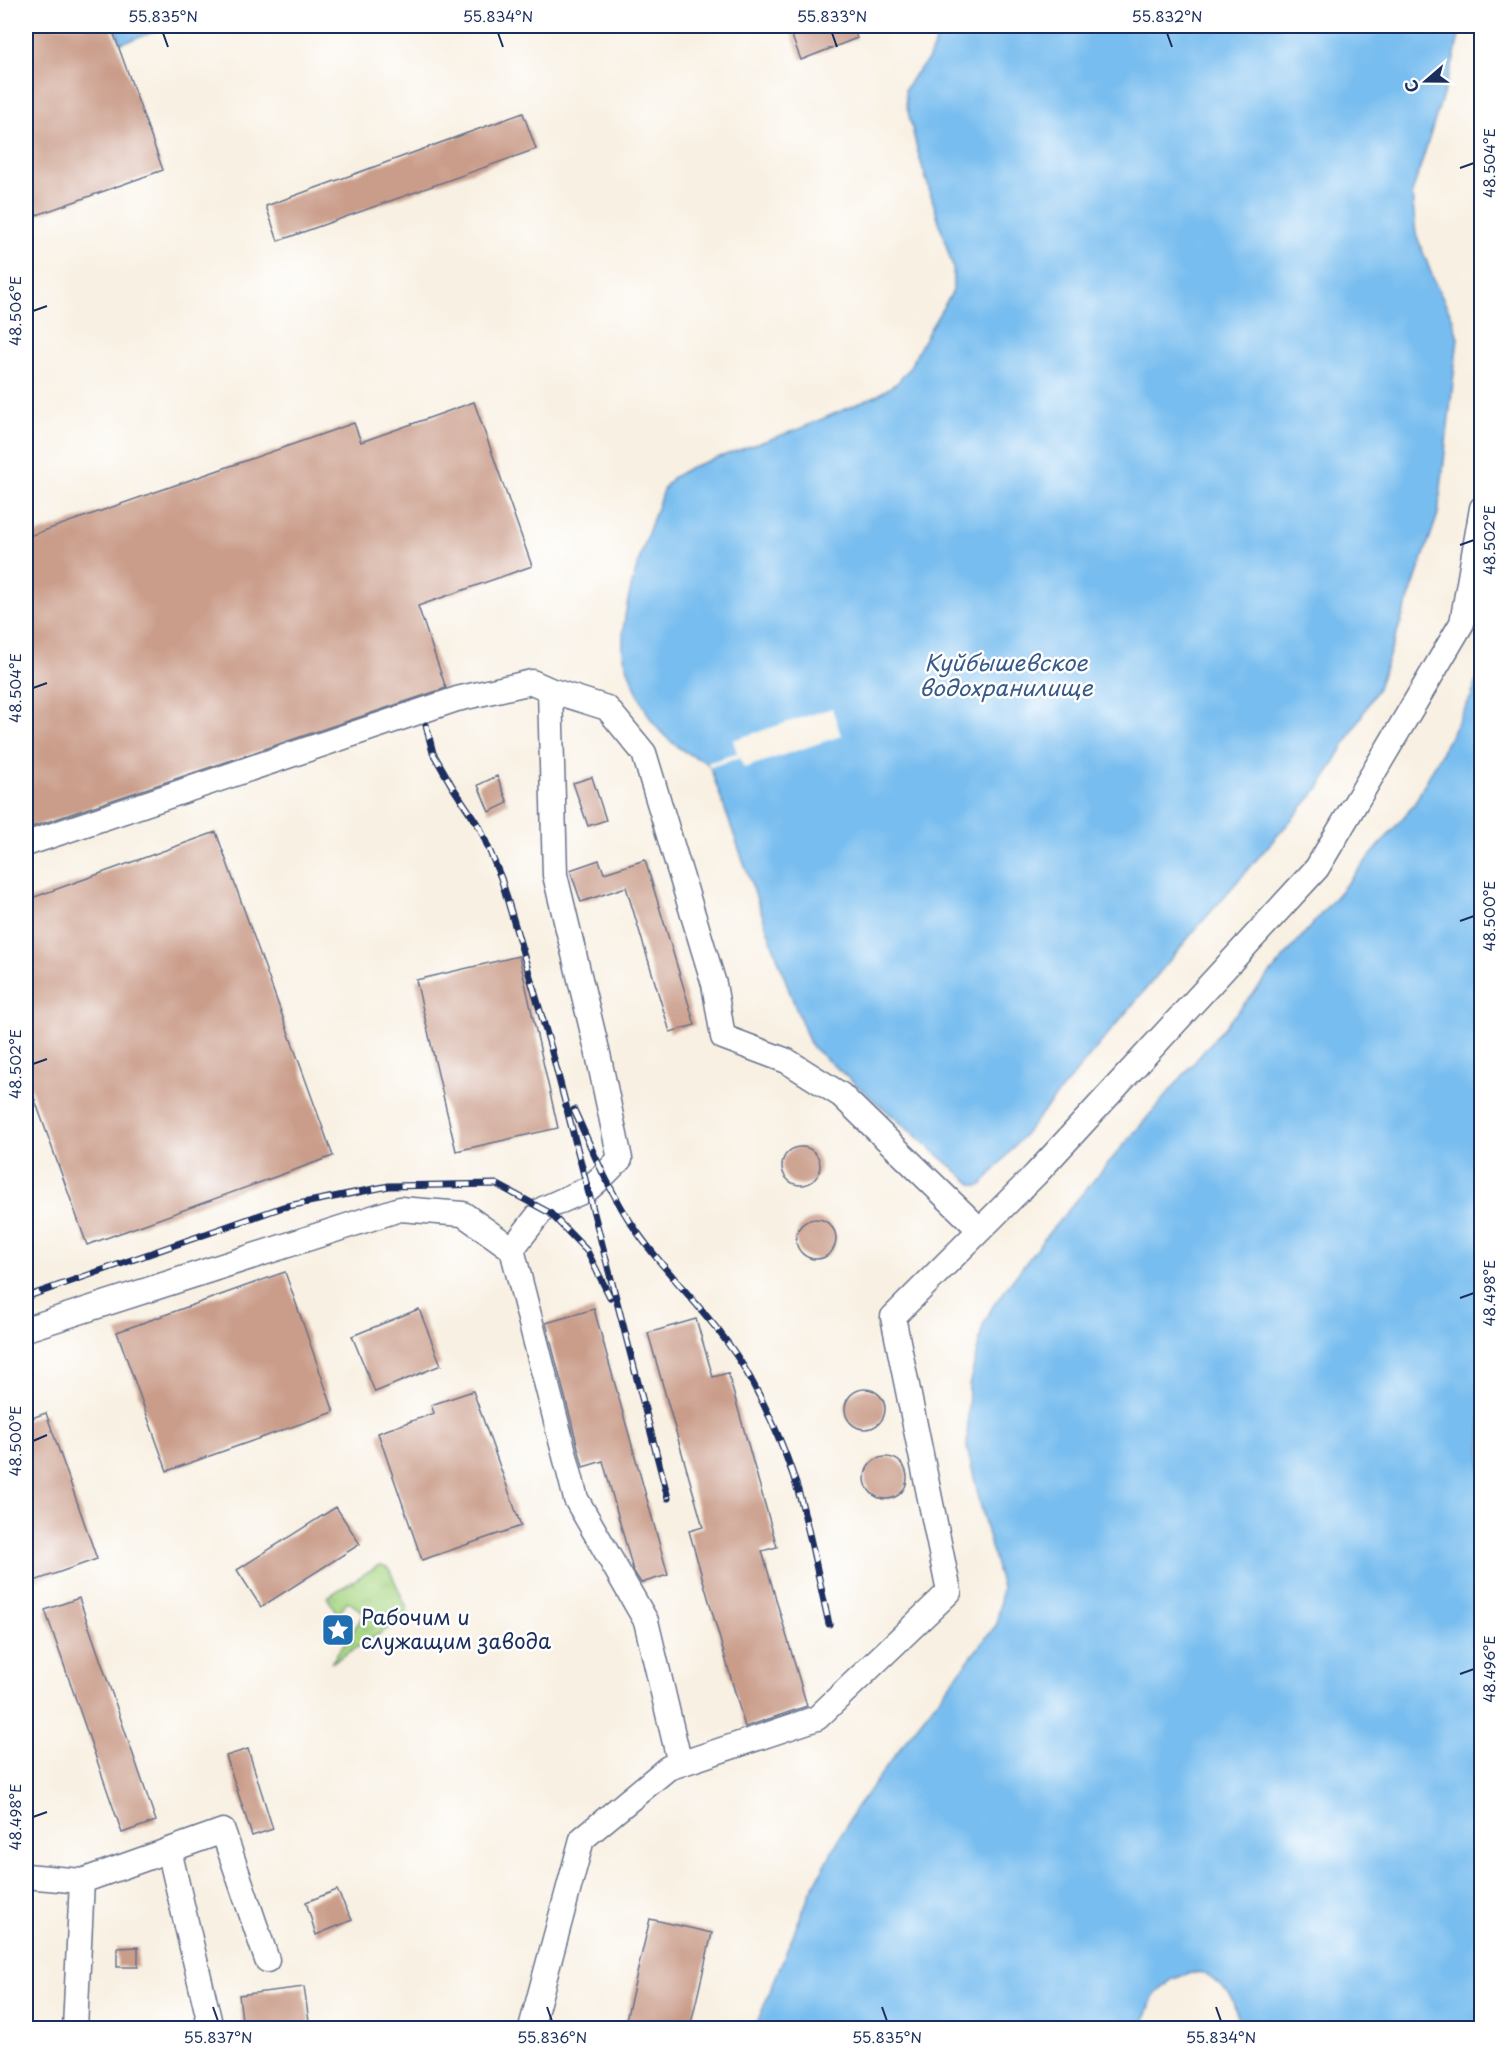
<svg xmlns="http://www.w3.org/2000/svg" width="1507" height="2054" font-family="'Playpen Sans',sans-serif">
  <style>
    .grass { fill: url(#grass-tufts); stroke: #628371; stroke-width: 1.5 }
    .water { fill: #78bdef; stroke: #4a76a6; stroke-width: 1.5 }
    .pier { fill: #f8f0e2 }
    .building { fill: #ca9d8a }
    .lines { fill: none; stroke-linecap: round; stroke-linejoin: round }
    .minor-casing { stroke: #68738c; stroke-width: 27 }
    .minor { stroke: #fff; stroke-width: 24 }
    .rail-casing { stroke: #1b2f5e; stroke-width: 7 }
    .rail { stroke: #fff; stroke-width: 4.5; stroke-dasharray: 14; stroke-linecap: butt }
    .ticks { fill: none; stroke: #1b2f5e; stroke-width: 2 }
    .labels { text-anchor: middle; stroke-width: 5; stroke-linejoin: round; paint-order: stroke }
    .poi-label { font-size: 21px; fill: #1b2f5e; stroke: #fff; text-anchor: start }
    .water-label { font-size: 22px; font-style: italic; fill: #375a8a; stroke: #fff }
    .neatline { fill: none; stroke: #1b2f5e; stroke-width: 2 }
    .ticks-label { font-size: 15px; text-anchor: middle; fill: #1b2f5e }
  </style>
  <defs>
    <pattern id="grass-tufts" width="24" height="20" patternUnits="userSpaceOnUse" patternTransform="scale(1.5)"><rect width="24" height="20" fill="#a9d784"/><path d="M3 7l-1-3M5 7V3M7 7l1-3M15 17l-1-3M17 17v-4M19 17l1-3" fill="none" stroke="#91b974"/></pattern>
  </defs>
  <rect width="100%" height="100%" fill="#fff"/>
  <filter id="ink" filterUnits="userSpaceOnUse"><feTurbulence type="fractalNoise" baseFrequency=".0167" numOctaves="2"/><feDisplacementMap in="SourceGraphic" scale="12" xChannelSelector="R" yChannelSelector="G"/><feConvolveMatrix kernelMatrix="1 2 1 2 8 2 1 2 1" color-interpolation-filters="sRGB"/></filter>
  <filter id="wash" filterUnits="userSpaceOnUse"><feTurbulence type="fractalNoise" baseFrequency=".008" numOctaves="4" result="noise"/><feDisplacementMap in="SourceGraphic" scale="24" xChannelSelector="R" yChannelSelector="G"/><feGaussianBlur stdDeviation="1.35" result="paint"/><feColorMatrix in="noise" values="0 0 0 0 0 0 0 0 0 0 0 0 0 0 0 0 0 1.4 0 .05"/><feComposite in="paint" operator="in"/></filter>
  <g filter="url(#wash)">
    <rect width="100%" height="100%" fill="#f8f0e2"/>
    <path class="grass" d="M379,1565L385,1566L389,1569L408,1610L402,1620L331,1663L365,1613L347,1601L338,1615L327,1597Z"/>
    <path class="water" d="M115,26H172L121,43Z
      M936,26H1461L1454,59L1412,193L1416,234L1435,283L1452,317L1458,338L1438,514L1378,688L1319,788L1195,930L982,1185L978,1186L972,1184L811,1046L790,993L710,767C705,759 698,759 691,755C677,748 661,734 653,722C644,710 624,664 623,650C620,602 648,536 663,490L672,478L691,467L799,429L878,395L897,383L908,370L931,327L953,291V268L917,149L906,103L905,90L915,74L928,60L937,39Z
      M1481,668V2028H1242L1230,1994L1206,1974L1189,1973L1171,1980L1153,1997L1142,2028H755L811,1891L854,1811L913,1731L997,1624L1002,1588L987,1532L967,1448L969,1386L983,1325L993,1306L1047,1235L1413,806L1472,695Z"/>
    <path class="pier" d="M832,708L841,736L744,768L740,758L710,767L707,763L737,753L733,740Z"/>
    <g id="blocks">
      <path class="building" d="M26,26H111L163,170L26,219Z
        M788,26H852L857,38L801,60Z
        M523,113L536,149L278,241L266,206Z
        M474,402L532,566L418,606L446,688L26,829V537L354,423L361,442Z
        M497,776L508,803L489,812L478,785Z
        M592,777L606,820L588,826L573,783Z
        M216,832L333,1156L87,1245L26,1075V900Z
        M599,860L604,873L645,860L695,1025L670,1032L626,887L581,902L570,870Z
        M519,956L558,1128L456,1151L416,980Z
        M782 1166a19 19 0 1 1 38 0a19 19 0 1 1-38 0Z
        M796 1239a20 20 0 1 1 40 0a20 20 0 1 1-40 0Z
        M285,1272L334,1412L167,1471L117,1332Z
        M419,1309L441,1365L375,1392L352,1336Z
        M594,1309L668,1575L641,1583L633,1570L603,1461L583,1467L546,1323Z
        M696,1319L713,1377L728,1373L777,1547L762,1551L807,1706L745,1727L689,1531L703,1527L648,1333Z
        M845 1409a20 20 0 1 1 40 0a20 20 0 1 1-40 0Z
        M473,1391L521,1526L422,1560L378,1433L434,1413L431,1405Z
        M46,1413L97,1559L26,1584V1420Z
        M865 1478a21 21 0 1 1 42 0a21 21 0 1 1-42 0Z
        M336,1507L360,1544L261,1607L237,1570Z
        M79,1598L156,1821L122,1833L45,1610Z
        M248,1749L273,1829L252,1836L226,1756Z
        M337,1890L352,1920L316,1935L306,1902Z
        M650,1919L712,1933L690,2028H624Z
        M138,1947V1967H117V1948Z
        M304,1987L310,2028H243L239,1995Z"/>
    </g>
  </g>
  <g filter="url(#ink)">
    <use href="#blocks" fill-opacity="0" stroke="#68738c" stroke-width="1.5"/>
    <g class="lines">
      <defs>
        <path id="minor" d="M26,844L457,699L532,682L550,690L607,708L644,753L714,984L723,1037L787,1061L841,1095L980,1230
          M512,1249L543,1209L588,1189L604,1175L620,1159L598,1054L555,875L550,690
          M26,1329L400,1209L463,1214L512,1249L576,1499L646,1621L680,1764
          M169,1850L211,2028
          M26,1876L82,1881L75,2028
          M82,1881L223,1831L267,1960
          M531,2028L582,1839L668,1768L817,1718L949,1592L893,1317L1036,1174L1317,868L1462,623L1482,508"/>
      </defs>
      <use href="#minor" class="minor-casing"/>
      <use href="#minor" class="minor"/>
      <defs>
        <path id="rail" d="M426,725L433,753L452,786L480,828L501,878L551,1048L668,1498
          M574,1110C591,1147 607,1186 629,1220C665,1276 718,1319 750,1378C772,1418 790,1461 802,1504C812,1544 820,1584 829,1624
          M26,1297L283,1207L389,1186L496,1184L550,1213L587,1251L610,1297"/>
      </defs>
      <use href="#rail" class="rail-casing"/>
      <use href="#rail" class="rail"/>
    </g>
  </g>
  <path class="ticks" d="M163,33L168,47M498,33L503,47M832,33L837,47M1167,33L1172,47M1460,168L1474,163M33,311L47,306M1460,545L1474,540M33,688L47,683M1460,921L1474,916M33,1064L47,1059M1460,1298L1474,1293M33,1441L47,1435M1460,1674L1474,1669M33,1817L47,1812M213,2007L218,2021M547,2007L552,2021M882,2007L887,2021M1216,2007L1221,2021"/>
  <defs>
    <symbol id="sight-square" viewBox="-11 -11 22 22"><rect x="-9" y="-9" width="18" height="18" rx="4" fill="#1f6fb2" stroke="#fff"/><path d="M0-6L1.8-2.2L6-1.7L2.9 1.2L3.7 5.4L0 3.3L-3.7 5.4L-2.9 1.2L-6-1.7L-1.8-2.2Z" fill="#fff"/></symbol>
  </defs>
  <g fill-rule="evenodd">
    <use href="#sight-square" x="319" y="1611" width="38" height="38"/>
  </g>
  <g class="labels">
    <g class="poi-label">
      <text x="361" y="1625">Рабочим и<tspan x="361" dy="24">служащим завода</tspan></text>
    </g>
    <g class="water-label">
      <text x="1006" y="671">Куйбышевское<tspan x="1006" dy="25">водохранилище</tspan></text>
    </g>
  </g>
  <rect width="1507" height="2054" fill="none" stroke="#fff" stroke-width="66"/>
  <g transform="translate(1426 81) rotate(250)" stroke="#ffffff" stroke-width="4.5" paint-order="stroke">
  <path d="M0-4.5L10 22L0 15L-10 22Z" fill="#1b2f5e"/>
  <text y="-9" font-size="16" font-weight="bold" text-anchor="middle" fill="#1b2f5e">С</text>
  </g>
  <rect x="33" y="33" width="1441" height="1988" class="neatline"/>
  <g class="ticks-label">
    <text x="163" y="22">55.835°N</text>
    <text x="498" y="22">55.834°N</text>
    <text x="832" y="22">55.833°N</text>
    <text x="1167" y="22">55.832°N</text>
    <text transform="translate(1490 163) rotate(-90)" y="5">48.504°E</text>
    <text transform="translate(16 311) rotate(-90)" y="5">48.506°E</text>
    <text transform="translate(1490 540) rotate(-90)" y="5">48.502°E</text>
    <text transform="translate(16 688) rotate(-90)" y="5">48.504°E</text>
    <text transform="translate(1490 916) rotate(-90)" y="5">48.500°E</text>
    <text transform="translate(16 1064) rotate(-90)" y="5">48.502°E</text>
    <text transform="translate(1490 1293) rotate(-90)" y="5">48.498°E</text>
    <text transform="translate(16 1441) rotate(-90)" y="5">48.500°E</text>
    <text transform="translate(1490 1669) rotate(-90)" y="5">48.496°E</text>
    <text transform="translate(16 1817) rotate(-90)" y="5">48.498°E</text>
    <text x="218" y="2043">55.837°N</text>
    <text x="552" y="2043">55.836°N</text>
    <text x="887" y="2043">55.835°N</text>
    <text x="1221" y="2043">55.834°N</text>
  </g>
</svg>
